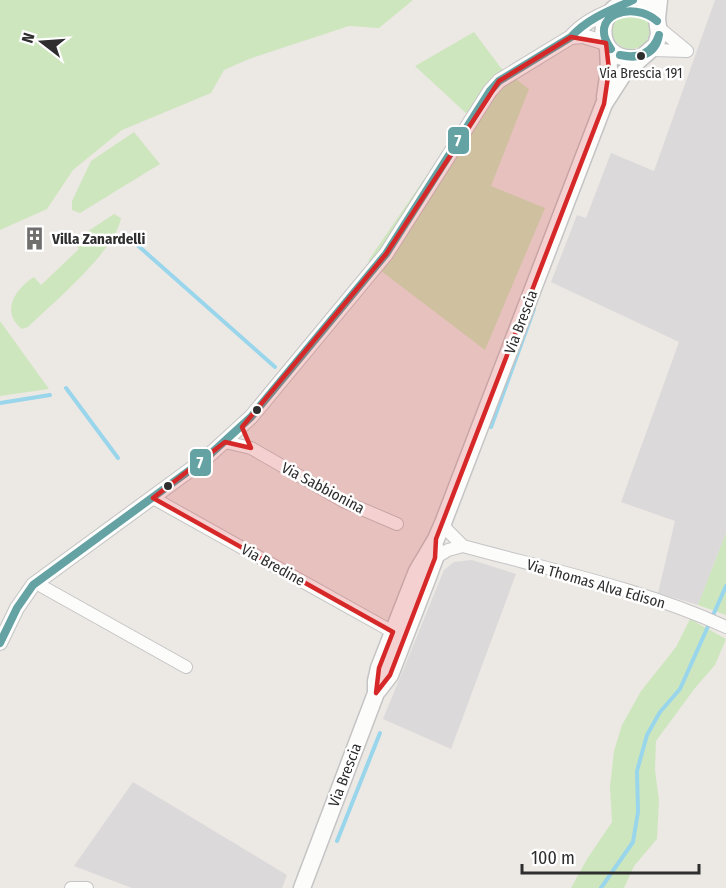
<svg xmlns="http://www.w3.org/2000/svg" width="726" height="888" font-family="'Fira Sans Condensed',sans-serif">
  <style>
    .industrial { fill: #dcd9db }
    .green { fill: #cee6be }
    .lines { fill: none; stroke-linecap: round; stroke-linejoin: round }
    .stream { stroke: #99d6ec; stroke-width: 4 }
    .minor-casing { stroke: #c5c4c5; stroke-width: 14 }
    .tertiary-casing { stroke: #c5c4c5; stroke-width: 16 }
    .secondary-casing { stroke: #c5c4c5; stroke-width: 19 }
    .minor { stroke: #fcfcfb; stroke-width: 12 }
    .tertiary { stroke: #fcfcfb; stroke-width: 14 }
    .secondary { stroke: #fcfcfb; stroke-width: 16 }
    .bus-1-casing { stroke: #fff; stroke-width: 12 }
    .bus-1 { stroke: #65a2a3; stroke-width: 8 }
    .marked { fill: #d62828; fill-opacity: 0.2; stroke: #d62828; stroke-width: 4.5; stroke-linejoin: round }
    .bus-dot { fill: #2e2e2e; stroke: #fff; stroke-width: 2 }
    .labels { text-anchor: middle; stroke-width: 5; stroke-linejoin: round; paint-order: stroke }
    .bus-label { font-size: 14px; fill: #2e2e2e; stroke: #fff }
    .poi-label { font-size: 15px; font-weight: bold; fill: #2e2e2e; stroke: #fff; text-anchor: start }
    .street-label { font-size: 15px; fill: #2e2e2e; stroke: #fff }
    .line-badge { stroke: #fff; stroke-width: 2 }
    .badge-label { font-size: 16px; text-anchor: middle; font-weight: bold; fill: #fff }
  </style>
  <rect width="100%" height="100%" fill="#ece8e4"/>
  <path class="industrial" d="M715,0H726V533L698,605L658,593L675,521L621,502L679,342L551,282L577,215L586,218L611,153L654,171Z
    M472,560L516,574L451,749L383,719L444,570L454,562Z
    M133,782L287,875L282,888H132L74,866Z"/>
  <path class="green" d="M0,0H413L379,28L349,26L249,59L224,70L211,93L122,130L73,170L47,209L0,230Z
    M612 30a19 19 0 1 1 38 0a19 19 0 1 1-38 0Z
    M474,32L501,68L529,89L491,186L545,208L485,350L368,261L468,115L415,66Z
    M134,132L160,164L80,213L72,210V201L91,161Z
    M114,214L121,218C116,250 53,303 28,327L22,329C0,312 15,289 34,277L41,285L79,249L73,241Z
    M0,321L49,389L0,396Z
    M726,533V615L698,605Z
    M690,619L726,639L715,665L695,688L656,741L655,770L659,800L657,839L634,866L624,888H571L587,859L612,822L610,787L614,751L622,725L641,691L676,647Z"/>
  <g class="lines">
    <path class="stream" d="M126,235L275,367
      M66,388L118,458
      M0,403L50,395
      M491,427L534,309
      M337,841L380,733
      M601,888L633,842L638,812L637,771L647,735L660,712L680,689L726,586"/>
    <defs>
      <path id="minor" d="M659,28L687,51
        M652,50L687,51
        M225,442L251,448L343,501L397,524
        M153,498L393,632
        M443,523L447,530L463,546C551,570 643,589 726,627
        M435,558L448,550L463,546
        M36,583L186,667
        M71,888H87"/>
      <path id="tertiary" d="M571,37L583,36L606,43
        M0,643L17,608L33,585L205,459L251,417L386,254L490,91L499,81L571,37C582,24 595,17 611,11"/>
      <path id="secondary" d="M640,58C590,65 594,0 635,2C645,4 652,10 657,19
        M605,97L609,70L608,47
        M376,693L390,675L428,577L435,558V546
        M302,888L376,693V681L379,668L417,571L436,539L443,523L604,104L624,73L656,45L659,34L657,19L659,0"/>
    </defs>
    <use href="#minor" class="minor-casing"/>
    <use href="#tertiary" class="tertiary-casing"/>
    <use href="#secondary" class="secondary-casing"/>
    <use href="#minor" class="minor"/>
    <use href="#tertiary" class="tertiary"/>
    <use href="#secondary" class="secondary"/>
    <defs>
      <path id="bus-1" d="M611,49C586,15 633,0 657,21
        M620,55C638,59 653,53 659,35
        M620,55C638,60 656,55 659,35
        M0,643L17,608L33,585L205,459L251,417L386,254L490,91L499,81L571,37C588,18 611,10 633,0"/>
    </defs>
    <use href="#bus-1" class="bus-1-casing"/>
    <use href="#bus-1" class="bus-1"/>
  </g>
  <path class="marked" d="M571,37L606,43L609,70L604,104L436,539L435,558L390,675L376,693L379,668L393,632L153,498L225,442L251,448L242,427L386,254L499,81Z"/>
  <defs>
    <symbol id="building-bare" viewBox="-9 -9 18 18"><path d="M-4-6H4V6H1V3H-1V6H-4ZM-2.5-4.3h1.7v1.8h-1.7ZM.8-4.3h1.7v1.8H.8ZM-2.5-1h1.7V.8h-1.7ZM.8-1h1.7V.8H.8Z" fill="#706f6e" stroke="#fff" stroke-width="2.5" paint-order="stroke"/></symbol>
  </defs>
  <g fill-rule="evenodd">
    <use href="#building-bare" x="18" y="222" width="33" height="33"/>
  </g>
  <g class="bus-dot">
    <circle cx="641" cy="56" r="5"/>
    <circle cx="257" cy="410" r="5"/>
    <circle cx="168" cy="486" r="5"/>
  </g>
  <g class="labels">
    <g class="bus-label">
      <text x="641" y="78">Via Brescia 191</text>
    </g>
    <g class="poi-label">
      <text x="52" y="244">Villa Zanardelli</text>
    </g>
    <g class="street-label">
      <text transform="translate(521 322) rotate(-69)" y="5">Via Brescia</text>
      <text transform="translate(323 488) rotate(28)" y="5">Via Sabbionina</text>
      <text transform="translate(273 565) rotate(29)" y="5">Via Bredine</text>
      <text transform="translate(596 584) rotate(16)" y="5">Via Thomas Alva Edison</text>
      <text transform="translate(345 775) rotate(-69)" y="5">Via Brescia</text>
    </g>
  </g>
  <g class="line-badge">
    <rect x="447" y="126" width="23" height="29" rx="6" fill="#65a2a3"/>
    <rect x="189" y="448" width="23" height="29" rx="6" fill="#65a2a3"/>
  </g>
  <g class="badge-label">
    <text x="458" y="146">7</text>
    <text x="200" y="468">7</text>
  </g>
  <g transform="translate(42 42) rotate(287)" stroke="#ffffff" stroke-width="4.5" paint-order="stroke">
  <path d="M0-4.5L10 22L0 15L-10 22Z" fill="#2e2e2e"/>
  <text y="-9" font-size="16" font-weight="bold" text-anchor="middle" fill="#2e2e2e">N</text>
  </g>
  <path d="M522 864v9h177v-9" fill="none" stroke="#2e2e2e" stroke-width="3"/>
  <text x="531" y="864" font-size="18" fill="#2e2e2e" stroke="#ffffff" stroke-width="4.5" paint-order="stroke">100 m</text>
</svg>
